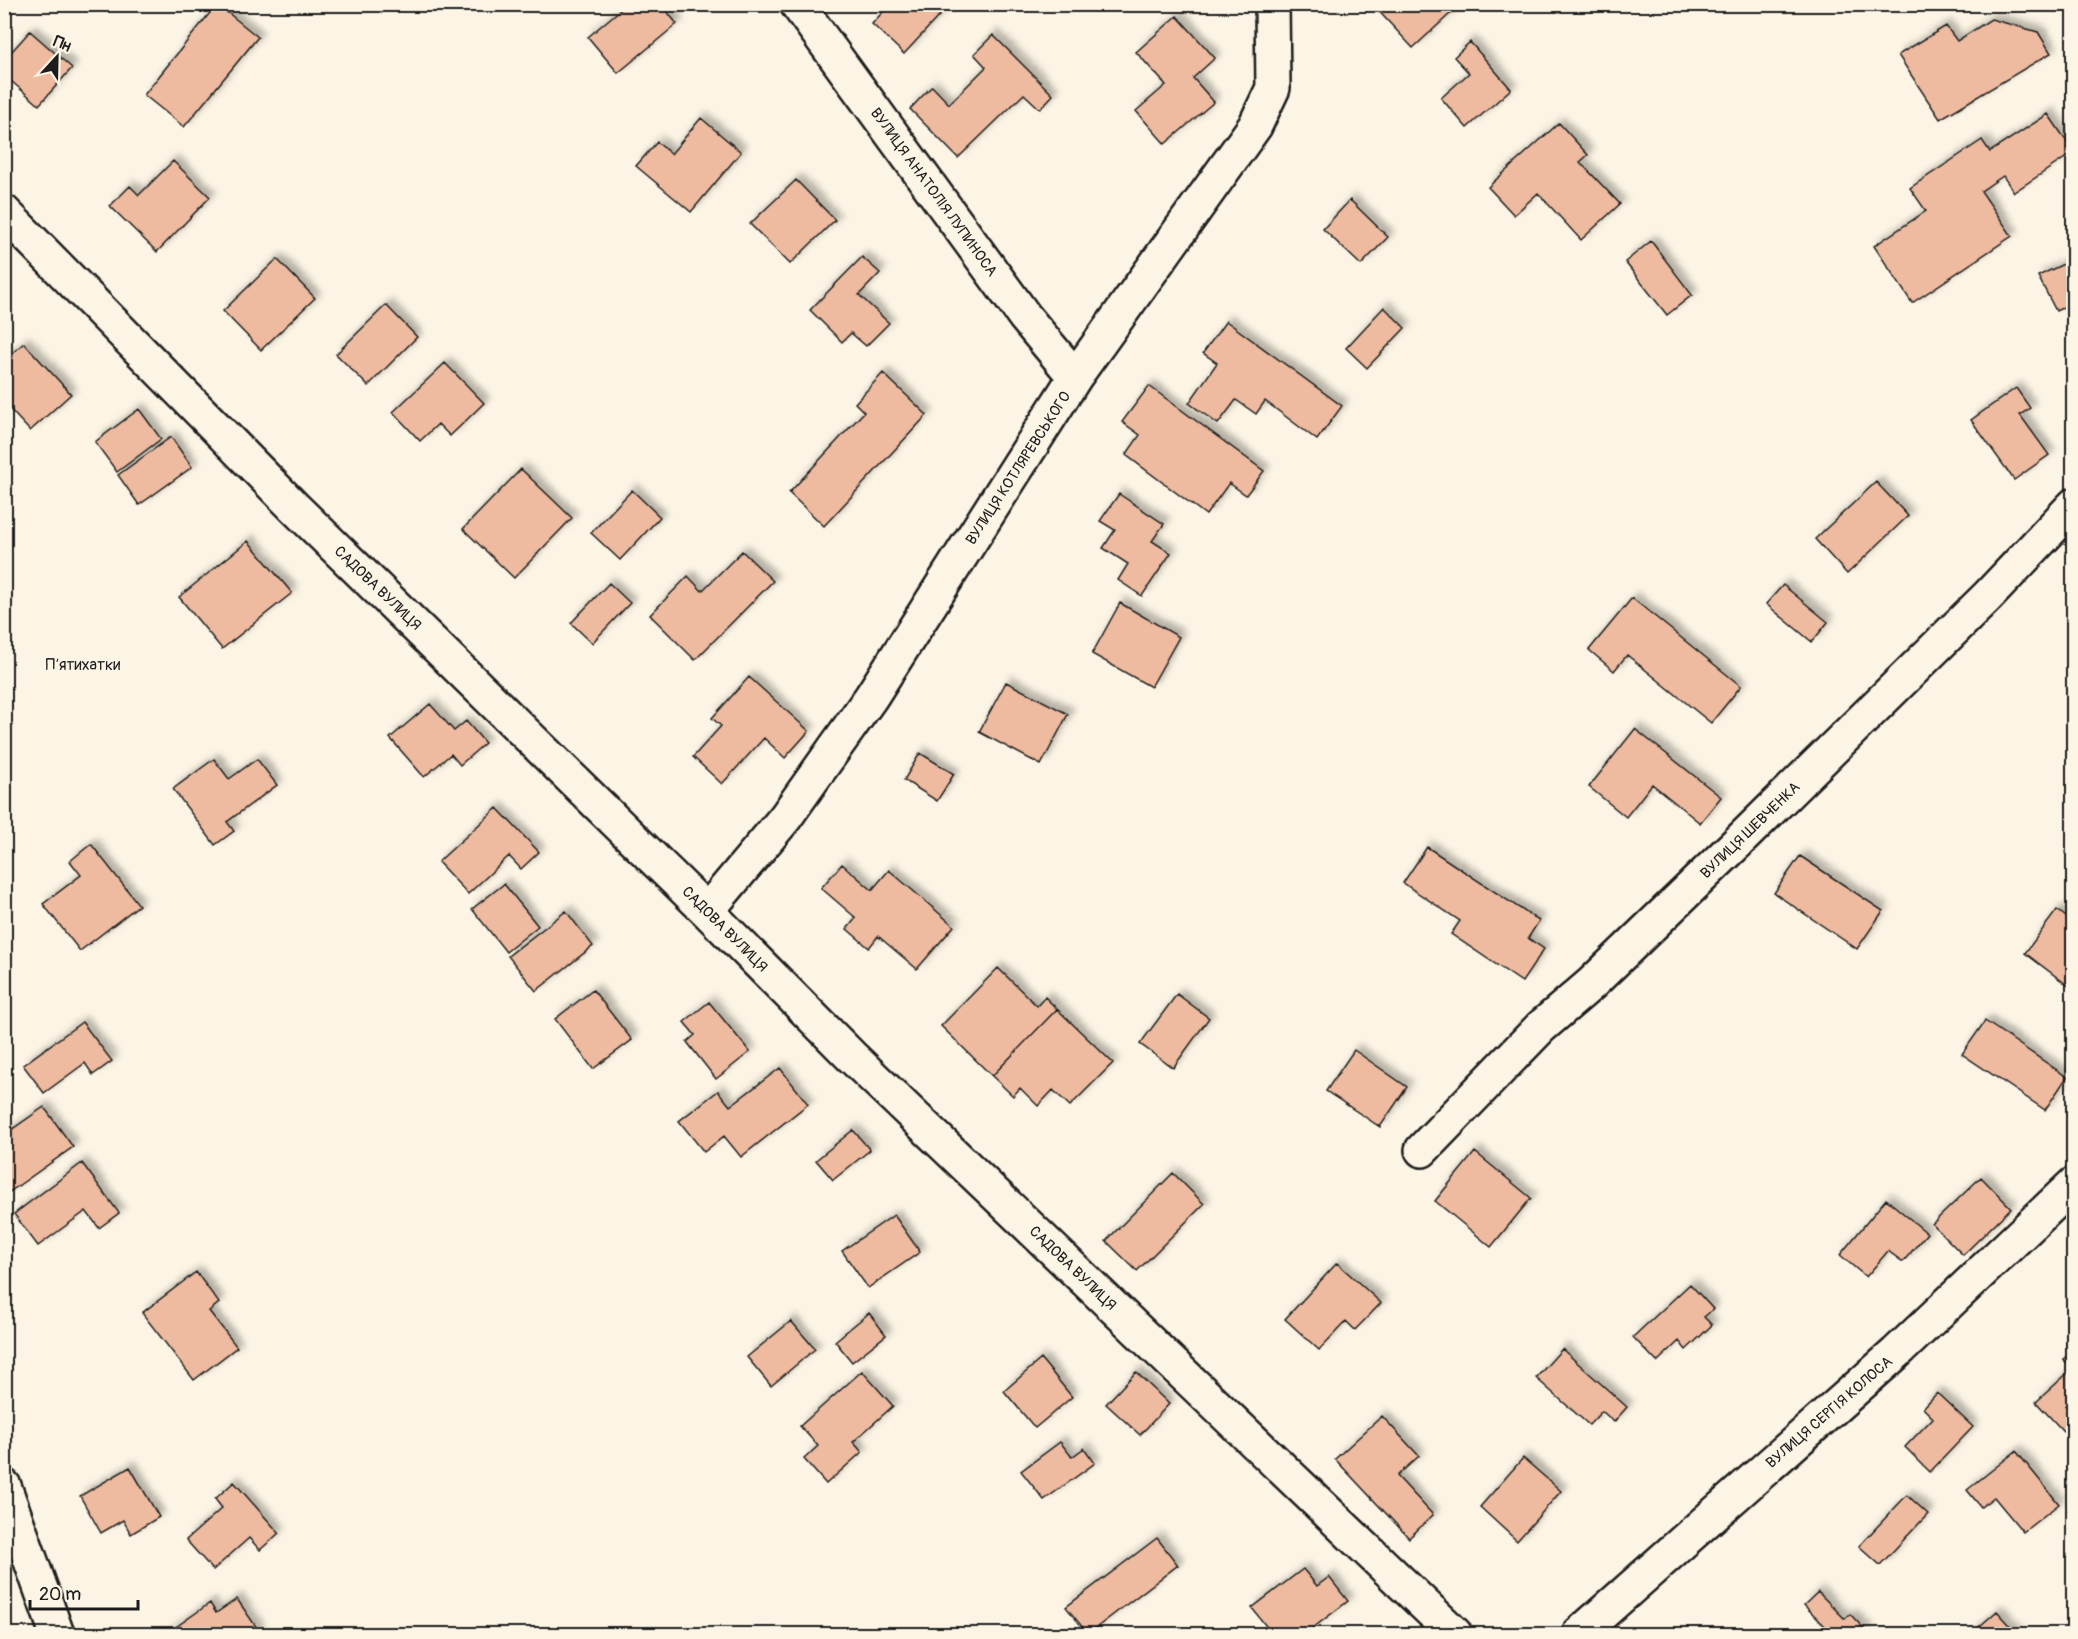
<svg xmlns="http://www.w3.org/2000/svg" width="2078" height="1639" font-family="Pangolin,sans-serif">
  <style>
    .building { fill: #eebba0; stroke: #1c1c1c; stroke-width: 1.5; filter: url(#shadow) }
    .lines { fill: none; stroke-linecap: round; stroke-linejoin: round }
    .minor-casing { stroke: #1c1c1c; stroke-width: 38 }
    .minor { stroke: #fcf5e5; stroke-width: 33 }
    .labels { text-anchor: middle; stroke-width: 5; stroke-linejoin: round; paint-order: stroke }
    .street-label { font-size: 15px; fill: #1c1c1c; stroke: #fcf5e5 }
    .neighbourhood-label { font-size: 16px; fill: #1c1c1c; stroke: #fcf5e5 }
  </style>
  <defs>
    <filter id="shadow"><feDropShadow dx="5.5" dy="-5.5" stdDeviation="3" flood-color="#0004"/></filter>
  </defs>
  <rect width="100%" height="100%" fill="#fcf5e5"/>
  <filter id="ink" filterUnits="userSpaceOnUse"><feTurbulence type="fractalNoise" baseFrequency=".0167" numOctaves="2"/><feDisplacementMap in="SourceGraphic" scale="12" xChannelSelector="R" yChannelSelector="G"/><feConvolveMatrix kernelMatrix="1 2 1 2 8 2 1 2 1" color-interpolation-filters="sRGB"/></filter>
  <g filter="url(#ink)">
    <path class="building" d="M217,4L258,37L184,127L144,95Z
      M627,4H661L677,24L618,73L588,37Z
      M890,4H950L904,54L872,24Z
      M1372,4H1443L1451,13L1413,48Z
      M1177,16L1215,58L1193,78L1214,102L1165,144L1136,111L1166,85L1136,52Z
      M1991,19L2038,32L2051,53L1940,119L1898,55L1946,26L1957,41Z
      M30,31L72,68L39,105L4,75V60Z
      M993,35L1053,95L1040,109L1024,94L958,158L910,109L932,86L949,104L986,67L974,54Z
      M1470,42L1511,89L1467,128L1441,98L1469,73L1454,57Z
      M2048,114L2074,152L2014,192L2003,176L1981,191L2012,236L1912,303L1874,246L1926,211L1910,188L1982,140L1990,152Z
      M701,118L741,152L691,212L636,166L657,142L671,154Z
      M1559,123L1588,155L1580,162L1620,204L1581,240L1538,193L1514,215L1488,187Z
      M173,161L210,197L157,252L110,206L130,186L139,195Z
      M796,180L835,220L790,264L750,224Z
      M1350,200L1388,237L1361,265L1323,229Z
      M1651,241L1692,295L1667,315L1625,262Z
      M862,257L880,273L859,295L889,323L866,346L851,333L842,342L810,310Z
      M277,259L315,298L261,350L223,311Z
      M2074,259V302L2056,311L2038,276Z
      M386,305L417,337L368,386L336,354Z
      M1384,307L1405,328L1367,368L1346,348Z
      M1226,321L1342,406L1317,440L1265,401L1256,414L1236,400L1218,424L1189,403L1217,363L1203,353Z
      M24,343L71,394L30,431L4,403V360Z
      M445,363L484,403L450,436L438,424L420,441L393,412Z
      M883,373L927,415L824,526L789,493L864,412L855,403Z
      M1149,386L1264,471L1246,495L1229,483L1206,515L1126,455L1140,435L1122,422Z
      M2016,388L2030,408L2020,415L2049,455L2014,480L1971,420Z
      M139,409L161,439L117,472L95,442Z
      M171,437L192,467L139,505L118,475Z
      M521,469L572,518L514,578L463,529Z
      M1876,482L1908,516L1847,574L1815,539Z
      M632,490L660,517L620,560L591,533Z
      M1119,494L1164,524L1152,541L1171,553L1142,596L1118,580L1128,564L1103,548L1115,530L1100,521Z
      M248,541L292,593L222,649L179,597Z
      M742,551L773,581L695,660L650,615L688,576L702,591Z
      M609,583L630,603L592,643L571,623Z
      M1783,585L1828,622L1812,642L1766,604Z
      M1632,598L1741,686L1711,723L1627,655L1614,671L1589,650Z
      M1120,603L1179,637L1151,687L1092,654Z
      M749,677L809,731L785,758L764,738L722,784L693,757L721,726L712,718Z
      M1006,682L1068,714L1041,765L979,732Z
      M430,704L454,731L466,721L485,743L460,765L451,754L424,777L390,738Z
      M1635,729L1721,797L1700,823L1652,784L1626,817L1589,787Z
      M920,753L954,774L937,801L904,780Z
      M214,759L229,779L257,759L277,785L227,822L234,831L215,845L173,789Z
      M497,808L539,852L521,869L509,856L468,894L438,862Z
      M91,844L139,905L80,951L43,904L81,875L70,861Z
      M1427,847L1539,921L1528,938L1544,949L1522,982L1451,934L1460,921L1403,883Z
      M1800,856L1883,911L1857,949L1774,893Z
      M842,864L872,890L889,870L954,926L917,969L878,936L869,948L847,929L856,918L821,888Z
      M504,884L538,926L506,952L472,909Z
      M2057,910L2074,923V990L2025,953Z
      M566,911L593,946L536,991L508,956Z
      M998,968L1037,1006L1045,997L1057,1009L992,1076L941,1026Z
      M593,990L632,1040L593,1069L555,1019Z
      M1177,994L1209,1018L1173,1068L1140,1044Z
      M709,1002L750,1052L716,1079L687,1042L695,1035L684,1022Z
      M1057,1009L1113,1063L1070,1106L1053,1090L1038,1106L1020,1088L1013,1096L992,1076Z
      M1985,1021L2067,1077L2045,1110L1962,1054Z
      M82,1022L112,1061L93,1075L85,1063L44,1093L23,1065Z
      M1354,1050L1407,1087L1380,1127L1326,1091Z
      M780,1068L808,1104L741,1157L724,1136L704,1152L679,1121L718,1091L730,1106Z
      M44,1107L73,1147L8,1193L4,1188V1135Z
      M853,1130L870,1150L833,1180L816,1160Z
      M1475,1152L1531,1198L1491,1247L1435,1201Z
      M82,1163L119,1213L99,1228L86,1211L38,1246L14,1214Z
      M1173,1173L1204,1204L1137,1271L1106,1241Z
      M1981,1177L2011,1208L1963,1255L1932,1224Z
      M1886,1199L1927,1233L1903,1262L1888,1251L1866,1277L1840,1255Z
      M894,1215L920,1252L868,1288L842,1251Z
      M1337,1263L1381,1303L1355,1330L1346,1321L1319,1350L1285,1319Z
      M196,1272L219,1303L209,1311L237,1347L194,1380L142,1313Z
      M1690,1284L1713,1309L1704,1317L1712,1325L1686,1350L1679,1341L1657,1362L1633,1337Z
      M869,1313L886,1335L852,1362L835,1341Z
      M791,1321L815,1349L771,1386L747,1357Z
      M1562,1349L1627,1407L1614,1422L1602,1411L1589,1425L1536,1378Z
      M2074,1350V1421L2063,1431L2036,1402L2072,1369L2063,1359Z
      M1041,1359L1072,1397L1035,1428L1004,1391Z
      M862,1371L893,1406L853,1442L862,1452L826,1484L804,1459L818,1446L800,1426Z
      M1136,1372L1169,1404L1140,1435L1106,1404Z
      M1937,1393L1973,1427L1930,1472L1905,1447L1933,1418L1923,1408Z
      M1382,1416L1419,1456L1397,1476L1433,1515L1409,1538L1335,1459Z
      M1060,1442L1072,1457L1084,1448L1095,1463L1044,1500L1021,1471Z
      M2016,1451L2059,1504L2023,1532L1994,1497L1981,1507L1967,1490Z
      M1523,1458L1561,1491L1517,1541L1480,1507Z
      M130,1467L159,1517L131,1534L123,1520L101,1533L80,1496Z
      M234,1482L279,1533L260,1550L249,1538L213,1570L186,1540L222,1508L215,1499Z
      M1907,1495L1928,1514L1880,1565L1859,1546Z
      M1157,1538L1178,1565L1088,1634L1066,1607Z
      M1303,1569L1317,1586L1329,1577L1348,1601L1305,1634H1272L1252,1608Z
      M1818,1592L1845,1619L1850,1614L1869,1634H1833L1804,1605Z
      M237,1599L259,1631L254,1634H166L210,1603L216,1613Z
      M1997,1611L2018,1634H1971Z"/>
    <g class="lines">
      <defs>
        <path id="minor" d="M797,4L1025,317L1075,377
          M4,212L295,508L707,911L851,1056L1455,1634
          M707,911L785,818L871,697L1075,377L1255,126L1273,88L1272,4
          M1422,1150L1541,1027L1591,984L1737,843L1988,596L2074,505
          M4,1486L57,1634
          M1579,1634L1896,1353L2074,1184"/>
      </defs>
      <use href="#minor" class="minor-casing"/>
      <use href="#minor" class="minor"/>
    </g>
  </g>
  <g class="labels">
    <g class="street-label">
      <text transform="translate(934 192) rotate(54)" y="5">ВУЛИЦЯ АНАТОЛІЯ ЛУПИНОСА</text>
      <text transform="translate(1018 468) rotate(-57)" y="5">ВУЛИЦЯ КОТЛЯРЕВСЬКОГО</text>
      <text transform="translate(378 588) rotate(44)" y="5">САДОВА ВУЛИЦЯ</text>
      <text transform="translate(1750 830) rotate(-44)" y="5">ВУЛИЦЯ ШЕВЧЕНКА</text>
      <text transform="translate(725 929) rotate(45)" y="5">САДОВА ВУЛИЦЯ</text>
      <text transform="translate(1073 1268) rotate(44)" y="5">САДОВА ВУЛИЦЯ</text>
      <text transform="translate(1829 1412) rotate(-41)" y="5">ВУЛИЦЯ СЕРГІЯ КОЛОСА</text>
    </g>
    <g class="neighbourhood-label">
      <text x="83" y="670">Пʼятихатки</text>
    </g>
  </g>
  <rect width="2078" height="1639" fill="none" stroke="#fcf5e5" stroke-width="24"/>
  <rect x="12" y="12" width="2054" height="1615" fill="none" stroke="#1c1c1c" stroke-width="2" filter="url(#ink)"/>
  <g transform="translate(57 57) rotate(22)" stroke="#fcf5e5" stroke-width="4.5" paint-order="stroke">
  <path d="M0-4.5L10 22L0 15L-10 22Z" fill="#1c1c1c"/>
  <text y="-9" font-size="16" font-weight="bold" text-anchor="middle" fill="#1c1c1c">Пн</text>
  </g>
  <path d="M30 1600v9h108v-9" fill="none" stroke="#1c1c1c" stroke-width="3"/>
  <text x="39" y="1600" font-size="18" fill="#1c1c1c" stroke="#fcf5e5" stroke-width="4.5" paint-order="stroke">20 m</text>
</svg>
